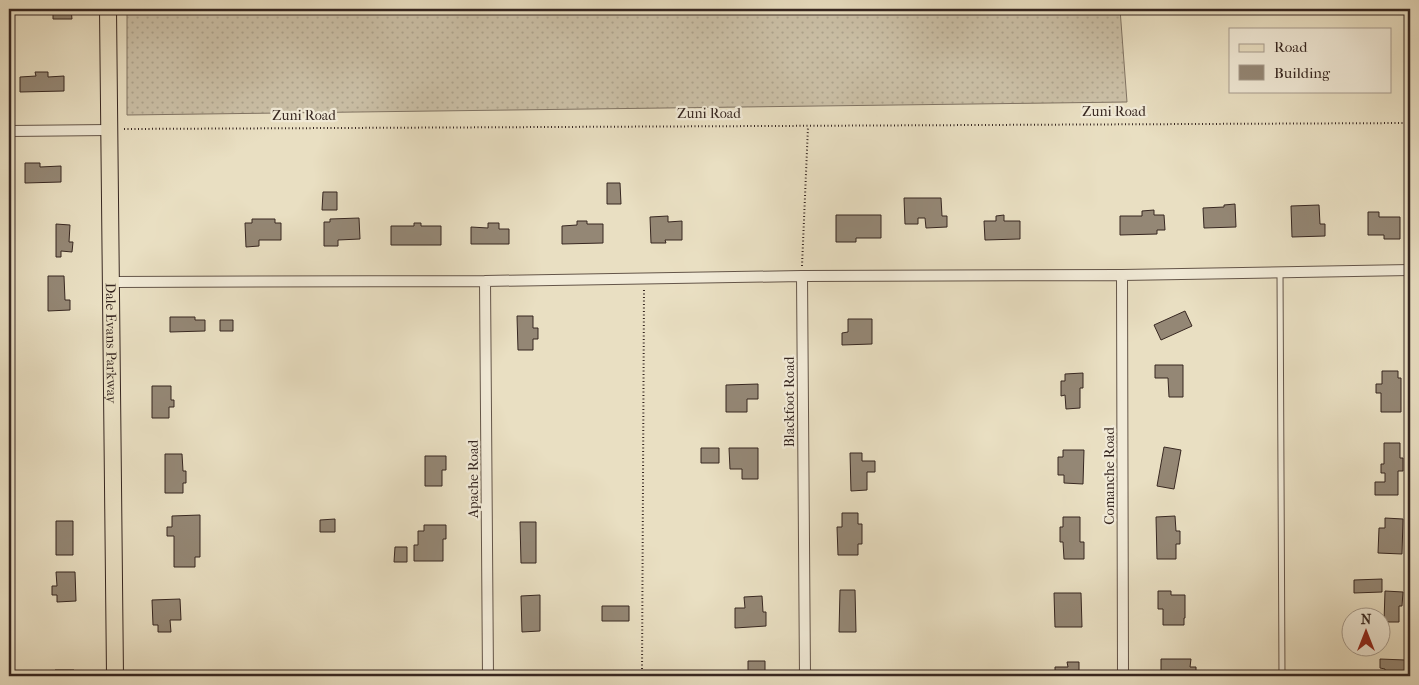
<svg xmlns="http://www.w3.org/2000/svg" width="1419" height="685" font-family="'IM FELL French Canon',serif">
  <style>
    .grass { fill: url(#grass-dots); stroke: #817464 }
    .building { fill: #948775; stroke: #372721 }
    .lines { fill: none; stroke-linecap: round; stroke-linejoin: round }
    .lane-casing { stroke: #645549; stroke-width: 7 }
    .street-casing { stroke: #645549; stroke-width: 12 }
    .primary-casing { stroke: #372721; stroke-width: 18 }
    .path { stroke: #372721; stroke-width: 2; stroke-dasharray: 1 2.5; stroke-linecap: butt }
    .lane { stroke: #f1ead7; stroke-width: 5 }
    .street { stroke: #f1ead7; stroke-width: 10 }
    .primary { stroke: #e9dfc2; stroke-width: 16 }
    .labels { text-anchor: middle; stroke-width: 4.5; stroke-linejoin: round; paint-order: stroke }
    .street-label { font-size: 14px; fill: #372721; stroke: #f1ead7 }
  </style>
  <defs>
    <pattern id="grass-dots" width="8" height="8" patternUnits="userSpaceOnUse" patternTransform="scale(1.25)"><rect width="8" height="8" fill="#cbc0a7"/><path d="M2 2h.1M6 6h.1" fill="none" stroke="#afa58f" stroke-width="1.8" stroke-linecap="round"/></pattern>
  </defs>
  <rect width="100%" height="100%" fill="#e9dfc2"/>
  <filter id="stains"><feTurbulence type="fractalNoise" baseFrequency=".004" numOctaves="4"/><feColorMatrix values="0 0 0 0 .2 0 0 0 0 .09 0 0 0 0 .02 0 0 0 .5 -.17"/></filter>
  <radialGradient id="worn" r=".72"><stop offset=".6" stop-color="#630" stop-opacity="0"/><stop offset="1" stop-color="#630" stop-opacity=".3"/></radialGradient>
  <path class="grass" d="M127,9H1120L1127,102L127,115Z"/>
  <path class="building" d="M53,9H71L72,19H53Z
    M35,72H48V77L64,76V91L20,92V77L36,76Z
    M25,163H40V167L61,166V182L25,183Z
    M607,183H620L621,204H607Z
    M323,192H337V210H322Z
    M904,198H941L942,216H947V227L926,228L925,218H918V224H905Z
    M1235,204L1236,227L1204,228L1203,208L1224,207V205Z
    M1319,205L1320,224H1325V236L1292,237L1291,206Z
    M1154,210V215H1164L1165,230H1157V234L1120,235V216H1142V211Z
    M1368,212H1379V217H1400V239H1384V235H1368Z
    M836,215H881V238H856V242H836Z
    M1004,215V221H1020V239L985,240L984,221H996V216Z
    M668,216V222L682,221V240H665L666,243H651L650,217Z
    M359,218L360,239L338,240V246H324V222H330V219Z
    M252,219H275V223H281V240H259V246L246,247L245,223H252Z
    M577,221H587V224H603V243L562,244V226L577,225Z
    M414,223H421V226H441V245H391V226H414Z
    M488,223H499V229H509V244H471V227L488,228Z
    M56,224L70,225L69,242H73L72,252L61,251V257H56Z
    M48,276H64L65,300H70V310L48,311Z
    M1185,311L1192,326L1161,340L1154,325Z
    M517,316H533V328H538V339H533V350H518Z
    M170,317H195V320H205V331L170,332Z
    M848,319H872V344L842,345V333L848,332Z
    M220,320H233V331H220Z
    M1155,365H1183V397H1169L1168,378H1155Z
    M1382,371H1398V378H1401V412H1381V393H1376V384H1382Z
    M1083,373V388H1080V408L1066,409L1065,395L1061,396V381H1065V374Z
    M758,384V399H747V412H726V385Z
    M152,386H171V400H174V407H169V418H152Z
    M1384,443H1400V458H1403V471H1398V495H1375V482H1385V473H1381V464H1384Z
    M1164,447L1181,450L1174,489L1157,486Z
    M701,448H719V463H701Z
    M729,448H758V479H742V469H730Z
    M1063,450H1084L1083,484L1064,483V475H1058V457H1063Z
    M850,453H862V461H875V472H867V490L851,491Z
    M165,454H182L183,471H186V483H183V493H165Z
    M425,456H446V470H442V486H425Z
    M842,513H858V524H862V544H858V555H838L837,527H842Z
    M200,515V557H195V567H174V536H167V527H172V516Z
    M1175,516L1176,531H1180V544H1176V559H1157L1156,517Z
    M1063,517H1080V542H1084V559H1064L1063,542H1060V527H1063Z
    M1385,518L1403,519L1402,554L1378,553L1379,528H1385Z
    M335,519V532H320V520Z
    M56,521H73V555H56Z
    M520,522H536V563H521Z
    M424,525H446V539H443V561H414V545H418V531H424Z
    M395,547H407V562H394Z
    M56,572H75L76,601L57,602V595H52V586H57Z
    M1382,579V592L1354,593V580Z
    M840,590H855L856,632H839Z
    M1158,591H1171V595H1185V618H1184V625H1163V609H1158Z
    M1385,591L1403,592L1402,606H1399V622H1384Z
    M1054,593H1081L1082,627H1055Z
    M540,595V631L522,632L521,596Z
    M762,596L763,612H766V626L735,628V608H745L744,597Z
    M180,599L181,620H170L171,632H158V625H153L152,600Z
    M602,606H629V621H602Z
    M1161,659H1191L1190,667H1196V676H1158V672H1161Z
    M1380,659L1405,660L1404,676H1385V669L1380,668Z
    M748,661H765V676H740V674H748Z
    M1067,662H1079V676H1055V667H1068Z
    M55,670H74V676H55Z"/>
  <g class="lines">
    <defs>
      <path id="lane" d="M1280,273L1282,676"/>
      <path id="street" d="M9,131L109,130
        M1122,275L1123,676
        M802,276L805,676
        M485,281L488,676
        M112,282L485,281L802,276L1122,275L1410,270"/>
      <g id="primary">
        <path id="s1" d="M108,9L115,676"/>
      </g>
    </defs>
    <use href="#lane" class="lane-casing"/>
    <use href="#street" class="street-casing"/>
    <use href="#primary" class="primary-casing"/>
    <path class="path" d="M124,129L1410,123
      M802,266L808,127
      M642,676L644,289"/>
    <use href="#lane" class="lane"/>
    <use href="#street" class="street"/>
    <use href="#primary" class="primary"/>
  </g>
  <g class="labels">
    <g class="street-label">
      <text x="1114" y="116">Zuni Road</text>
      <text x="709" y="118">Zuni Road</text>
      <text x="304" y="120">Zuni Road</text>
      <text dy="5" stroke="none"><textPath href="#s1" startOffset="334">Dale Evans Parkway</textPath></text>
      <text transform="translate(789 402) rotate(-90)" y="5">Blackfoot Road</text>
      <text transform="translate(1109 476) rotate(-90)" y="5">Comanche Road</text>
      <text transform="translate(473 479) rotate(-90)" y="5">Apache Road</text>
    </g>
  </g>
  <rect width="1419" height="685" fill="none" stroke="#e9dfc2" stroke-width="30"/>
  <rect x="10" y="10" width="1399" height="665" fill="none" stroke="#372721" stroke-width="2.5"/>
  <rect x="15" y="15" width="1389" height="655" fill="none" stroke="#372721"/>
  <rect x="1229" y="28" width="162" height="65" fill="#f1ead7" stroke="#a79c8e"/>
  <rect x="1239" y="44" width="25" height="8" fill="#e9dfc2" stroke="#a79c8e"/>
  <text x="1274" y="52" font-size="15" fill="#372721">Road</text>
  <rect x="1239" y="65" width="25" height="15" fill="#948775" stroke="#a79c8e"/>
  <text x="1274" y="78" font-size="15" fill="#372721">Building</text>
  <g transform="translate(1366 632)"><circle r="24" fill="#f1ead7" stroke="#a79c8e"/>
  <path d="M0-4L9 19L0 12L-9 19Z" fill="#8f2418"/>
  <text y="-8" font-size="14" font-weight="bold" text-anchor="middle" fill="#372721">N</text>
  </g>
  <rect width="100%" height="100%" filter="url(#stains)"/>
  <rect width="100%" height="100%" fill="url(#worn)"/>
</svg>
